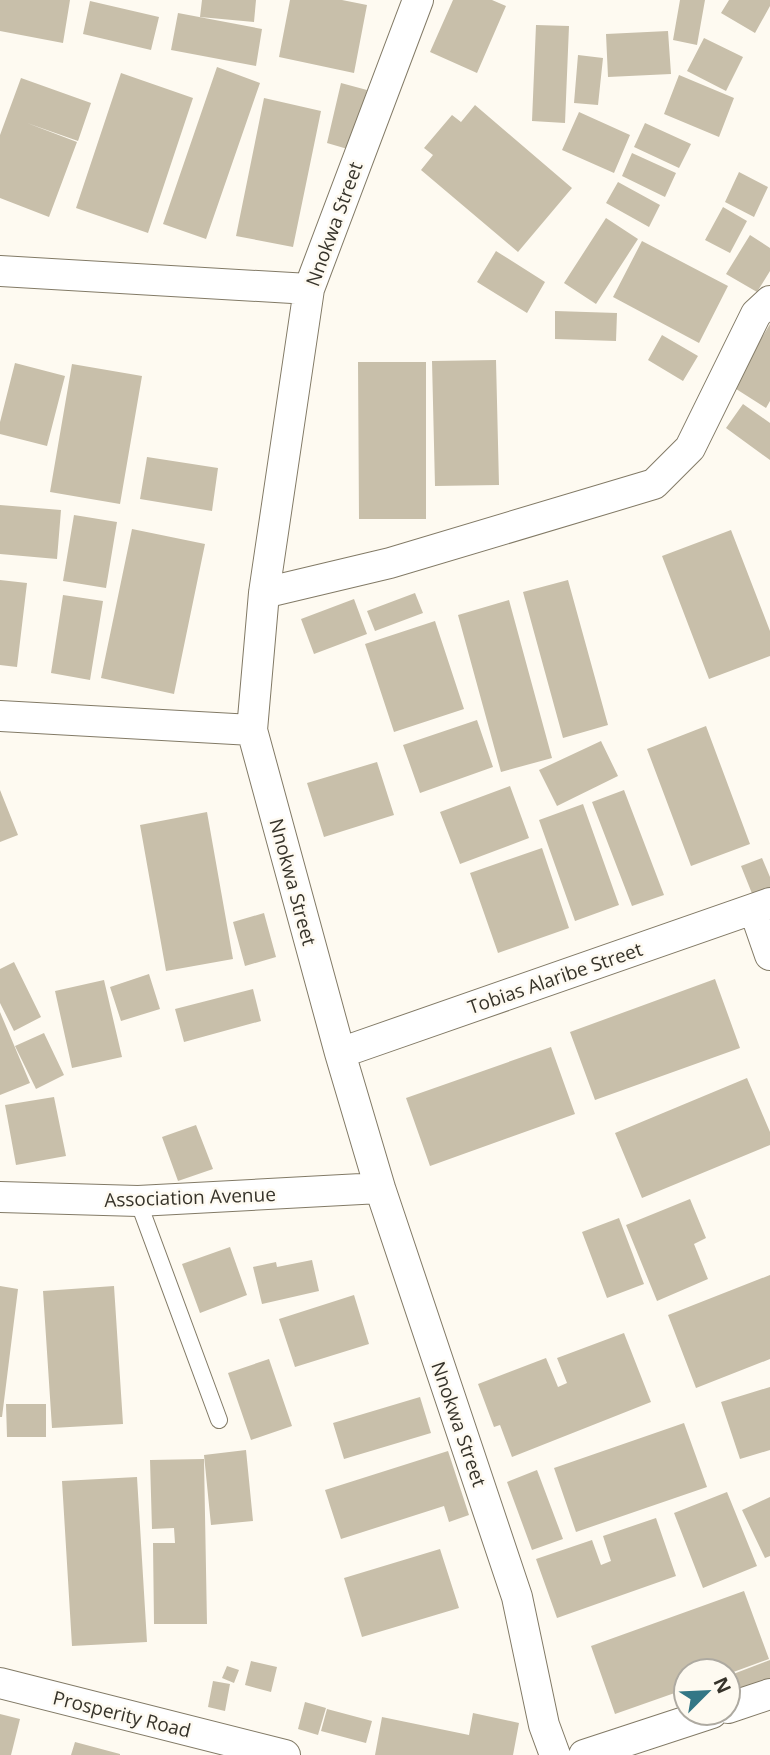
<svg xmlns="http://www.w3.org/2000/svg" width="770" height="1755" font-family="'Open Sans',sans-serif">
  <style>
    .building { fill: #c8bfaa }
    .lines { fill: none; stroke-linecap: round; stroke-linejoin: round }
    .lane-casing { stroke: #827a66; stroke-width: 18 }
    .street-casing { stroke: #827a66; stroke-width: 32 }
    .lane { stroke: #fff; stroke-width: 16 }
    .street { stroke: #fff; stroke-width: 30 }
    .labels { text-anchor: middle; stroke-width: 5; stroke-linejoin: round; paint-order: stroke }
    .street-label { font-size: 19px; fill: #36332a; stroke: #fefaf1 }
  </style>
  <rect width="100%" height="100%" fill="#fefaf1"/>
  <path class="building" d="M0,0H70L63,43L0,31Z
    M202,0H256L254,22L200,17Z
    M290,0H342L367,5L354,73L279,57Z
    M453,0H492L506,6L477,73L430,52Z
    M680,0H705L697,45L673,40Z
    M729,0H770V6L755,33L721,13Z
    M90,1L159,17L151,50L83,34Z
    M178,13L262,29L256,66L171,50Z
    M536,25L569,26L565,123L532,121Z
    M668,31L671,74L608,77L606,34Z
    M704,38L743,57L726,91L687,71Z
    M578,55L603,58L598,105L574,103Z
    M217,67L260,83L206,239L163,224Z
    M121,73L193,98L148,233L76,208Z
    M679,75L734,98L719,137L664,114Z
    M21,78L91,103L78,141L27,123L77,142L49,217L0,198V135Z
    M341,83L367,90L351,150L327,143Z
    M264,98L321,111L293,247L236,236Z
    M475,105L572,188L518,252L421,170L433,155L424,148L452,115L461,122Z
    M579,112L630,135L614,173L562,150Z
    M645,123L691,144L679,168L634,147Z
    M632,153L676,173L665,197L622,176Z
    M739,172L768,187L754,217L725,202Z
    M618,182L660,205L649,227L606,203Z
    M723,207L747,221L730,253L705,240Z
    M606,218L638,239L596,304L564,283Z
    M750,235L770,248V271L757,292L726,274Z
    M642,241L728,286L699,343L613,297Z
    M496,251L545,282L527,313L477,282Z
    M555,311L617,313L616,341L555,339Z
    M770,324V401L766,408L733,387Z
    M662,335L698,356L683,381L648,360Z
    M496,360L499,485L435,486L432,361Z
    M358,362H426V519H359Z
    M15,363L65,376L47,446L0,434V422Z
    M72,364L142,376L120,504L50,492Z
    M743,404L770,423V460L726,428Z
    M147,457L218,468L212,511L140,499Z
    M0,505L61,510L57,559L0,554Z
    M74,515L117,522L106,588L63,581Z
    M132,529L205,544L174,694L101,678Z
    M731,530L770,631V656L709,679L662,556Z
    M0,580L27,583L17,667L0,665Z
    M568,580L608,725L563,738L523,592Z
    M415,593L423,613L375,631L367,611Z
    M63,595L103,601L90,680L51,673Z
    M354,599L367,634L314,654L301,619Z
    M509,600L552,758L501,772L458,615Z
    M435,621L464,709L394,732L365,644Z
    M477,720L493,767L420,793L403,745Z
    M706,726L750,844L691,866L647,749Z
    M601,741L618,776L557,806L539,770Z
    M377,762L394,815L324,837L307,783Z
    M510,786L529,838L460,864L440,812Z
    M0,790L18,835L0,842Z
    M624,790L664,895L632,906L592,802Z
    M583,804L619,905L575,921L539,820Z
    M207,812L233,959L166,971L140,825Z
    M542,848L569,928L498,953L470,873Z
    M762,858L770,877V888L753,896L741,866Z
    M264,913L276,957L245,966L233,922Z
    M14,962L41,1017L14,1031L0,1003V969Z
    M149,974L160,1009L121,1021L110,987Z
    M715,979L740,1048L595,1100L570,1032Z
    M104,980L122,1057L72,1068L55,991Z
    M253,989L261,1021L184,1042L175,1009Z
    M0,1012L30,1083L0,1095Z
    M44,1033L64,1075L36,1089L15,1046Z
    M551,1047L575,1114L430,1166L406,1098Z
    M747,1078L770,1132V1145L642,1198L615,1133Z
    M54,1097L66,1156L16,1165L5,1105Z
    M196,1125L213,1169L178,1181L162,1137Z
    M690,1199L706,1238L694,1244L708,1279L657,1301L626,1225Z
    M619,1218L644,1284L607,1298L582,1232Z
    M230,1247L247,1295L200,1313L182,1264Z
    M312,1260L319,1291L262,1304L253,1267L276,1262L277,1267Z
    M770,1275V1359L696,1388L668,1315Z
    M0,1286L18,1289L2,1417H0Z
    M114,1286L123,1424L52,1428L43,1291Z
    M354,1295L369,1344L295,1367L279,1319Z
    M624,1333L651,1402L512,1457L500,1425L494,1427L478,1384L546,1358L558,1387L567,1383L557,1358Z
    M269,1359L292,1426L251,1440L228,1373Z
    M770,1387V1450L740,1459L721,1402Z
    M420,1397L431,1433L344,1459L333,1423Z
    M6,1404H46V1437H7Z
    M684,1423L707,1487L576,1532L554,1468Z
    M246,1450L253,1521L211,1525L204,1455Z
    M448,1451L469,1515L449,1522L444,1506L341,1539L325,1490Z
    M204,1459L207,1624H154L153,1543H175L174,1528L152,1529L150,1460Z
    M537,1470L563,1539L532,1550L507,1482Z
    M137,1477L147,1642L72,1646L62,1481Z
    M727,1492L757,1566L703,1588L674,1513Z
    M770,1497V1556L765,1558L742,1510Z
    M656,1518L676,1576L557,1618L536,1559L592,1540L601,1565L611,1561L603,1536Z
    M440,1549L459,1608L362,1637L344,1578Z
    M744,1591L769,1659L728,1674V1671H686V1689L615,1714L591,1646Z
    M770,1660V1683L735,1697L728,1676Z
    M251,1661L277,1667L271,1692L245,1685Z
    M227,1666L239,1670L234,1683L222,1678Z
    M213,1681L230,1684L225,1711L208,1707Z
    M305,1702L326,1708L318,1735L298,1729Z
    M327,1709L372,1721L366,1743L321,1731Z
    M473,1713L519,1723L513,1755H375L382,1717L469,1735Z
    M0,1714L20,1719L11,1755H0Z
    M75,1742L120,1754V1755H71Z"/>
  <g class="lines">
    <defs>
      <path id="lane" d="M138,1201L219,1420"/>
      <path id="street" d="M418,0L309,289L264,593L252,730L340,1053L380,1188L517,1597L544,1725L555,1755
        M0,271L309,289
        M264,593L390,563L654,484L690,448L756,314L770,301
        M0,716L252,730
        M754,909L770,955
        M340,1053L770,903
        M0,1197L138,1201L380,1188
        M0,1683L285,1755
        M728,1708L770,1694
        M584,1755L712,1713"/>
    </defs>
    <use href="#lane" class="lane-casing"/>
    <use href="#street" class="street-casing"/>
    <use href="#lane" class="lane"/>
    <use href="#street" class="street"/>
  </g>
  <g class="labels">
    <g class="street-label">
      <text transform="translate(334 224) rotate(-70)" y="7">Nnokwa Street</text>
      <text transform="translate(293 882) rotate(75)" y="7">Nnokwa Street</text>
      <text transform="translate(555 978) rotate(-19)" y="7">Tobias Alaribe Street</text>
      <text transform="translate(190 1197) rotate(-2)" y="7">Association Avenue</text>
      <text transform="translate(459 1424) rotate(71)" y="7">Nnokwa Street</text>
      <text transform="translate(122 1714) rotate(14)" y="7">Prosperity Road</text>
    </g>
  </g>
  <g transform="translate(707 1692) rotate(66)"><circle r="33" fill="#fefaf1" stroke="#aeaaa1" stroke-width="2"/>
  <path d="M0-5L12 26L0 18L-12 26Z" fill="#337786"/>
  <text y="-10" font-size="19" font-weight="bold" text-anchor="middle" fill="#36332a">N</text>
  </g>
</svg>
